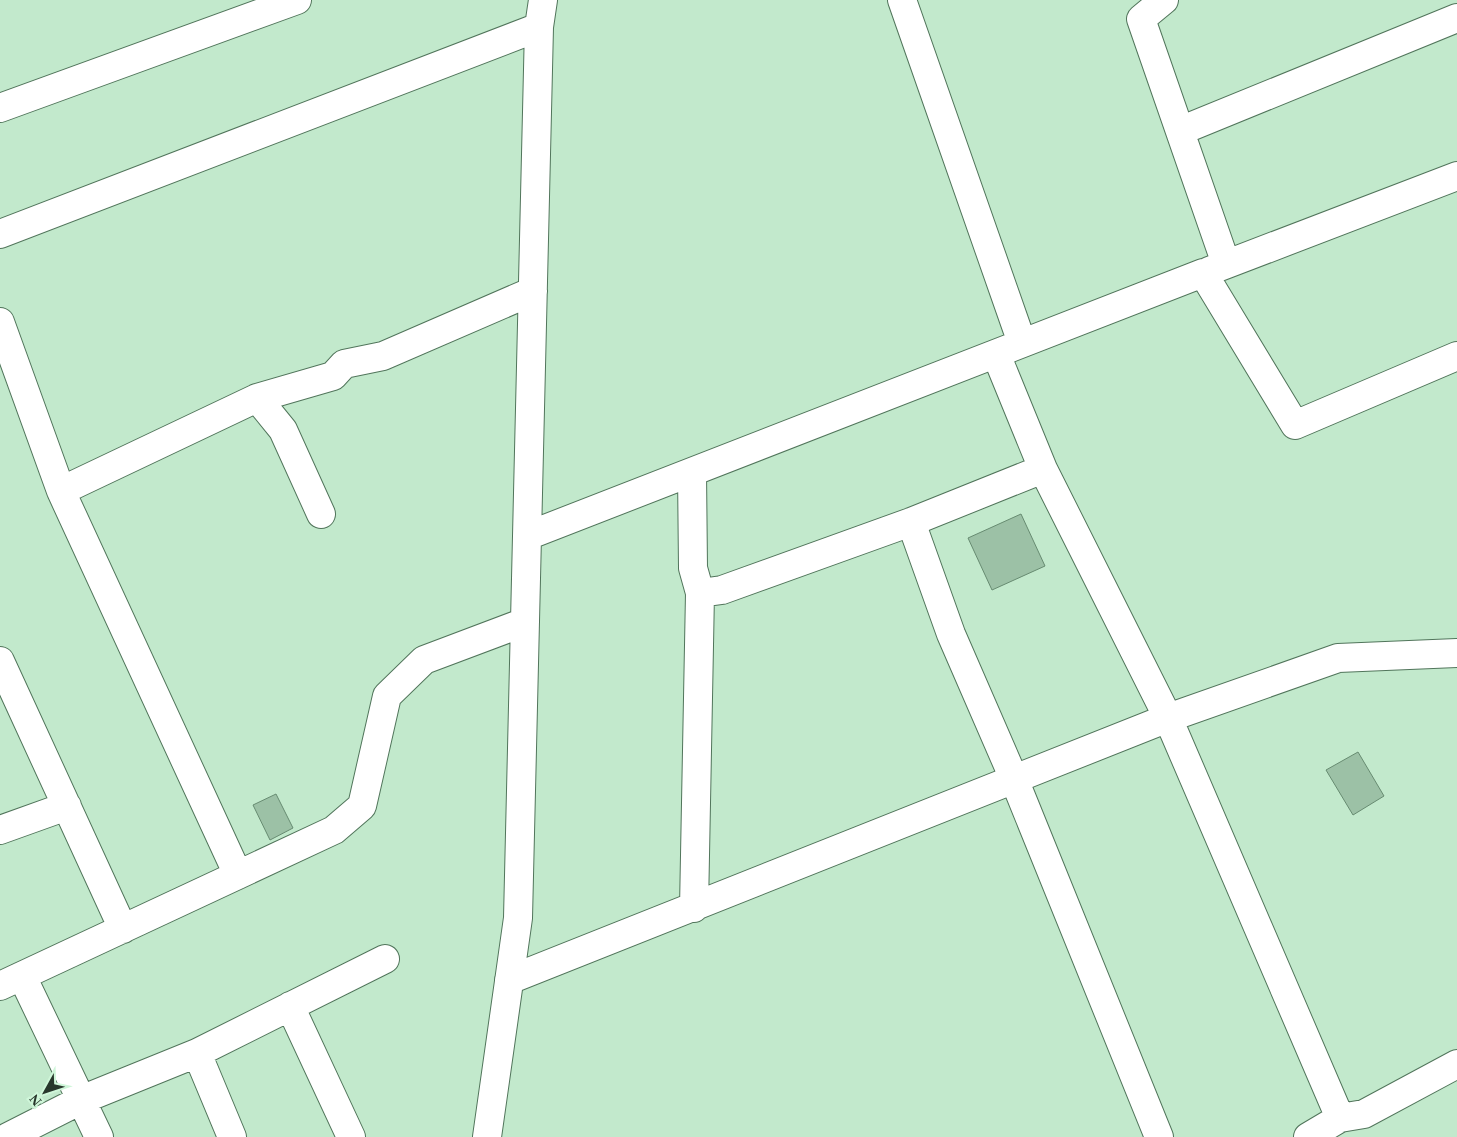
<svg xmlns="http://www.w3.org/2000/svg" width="1457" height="1137" font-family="Georgia,serif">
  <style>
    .building { fill: #9cc1a6; stroke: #678b71 }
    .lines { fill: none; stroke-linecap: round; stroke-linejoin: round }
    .minor-casing { stroke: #51755b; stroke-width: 30 }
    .minor { stroke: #fff; stroke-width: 28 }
  </style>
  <rect width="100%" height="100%" fill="#c2e9cc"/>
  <path class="building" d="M1021,514L1045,566L992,590L968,538Z
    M1358,752L1384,796L1353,815L1326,770Z
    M276,794L293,828L270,840L253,805Z"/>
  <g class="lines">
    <defs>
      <path id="minor" d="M902,0L1022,343
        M1164,0L1141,19L1226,264
        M0,108L297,0
        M1180,131L1457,18
        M0,234L539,27
        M1209,271L1457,176
        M0,322L61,491
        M996,354L1043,469L1168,718L1340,1118
        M257,398L333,376L344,364L383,356L533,291
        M692,472L693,568L700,593L694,908
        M911,522L951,634L1014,779L1159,1137
        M527,536L1203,273L1295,425L1457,356
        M700,593L722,590L911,522L1043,469
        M0,661L123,929
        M0,830L67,806
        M238,875L61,491L257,398L283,430L321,514
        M22,976L99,1137
        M509,980L1168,718L1338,658L1457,653
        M0,986L334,830L362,806L387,696L424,660L525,622
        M290,1006L351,1137
        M197,1053L232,1137
        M8,1137L81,1100L197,1053L385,959
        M487,1137L518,918L539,27L543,0
        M1308,1137L1340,1118L1364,1114L1457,1064"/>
    </defs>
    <use href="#minor" class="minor-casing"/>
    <use href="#minor" class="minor"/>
  </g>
  <g transform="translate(45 1092) rotate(230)" stroke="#cff6d9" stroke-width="4" paint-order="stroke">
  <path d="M0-4L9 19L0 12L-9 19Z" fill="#28372c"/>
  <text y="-8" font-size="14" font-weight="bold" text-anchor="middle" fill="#28372c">N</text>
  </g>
</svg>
